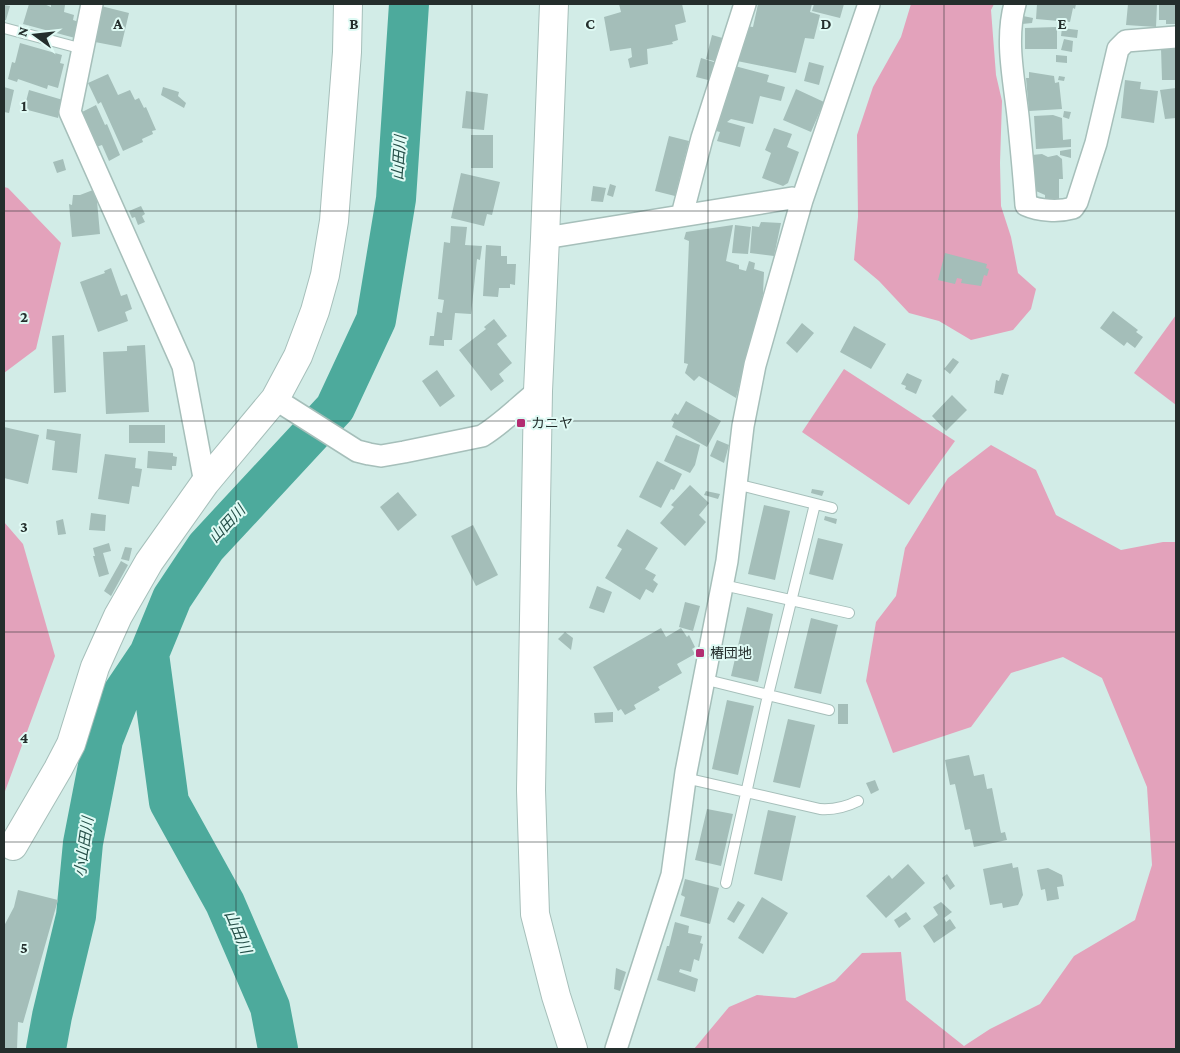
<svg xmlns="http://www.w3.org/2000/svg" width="1180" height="1053" font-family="'Crimson Pro','Noto Sans JP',serif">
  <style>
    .green { fill: #e3a2bb }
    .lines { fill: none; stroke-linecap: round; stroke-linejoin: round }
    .river { stroke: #4daa9c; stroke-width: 40 }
    .building { fill: #a4beb9 }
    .lane-casing { stroke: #a6bfba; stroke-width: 12 }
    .street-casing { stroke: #a6bfba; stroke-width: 24 }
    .secondary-casing { stroke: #a6bfba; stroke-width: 30 }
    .lane { stroke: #fff; stroke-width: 10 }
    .street { stroke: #fff; stroke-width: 21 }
    .secondary { stroke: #fff; stroke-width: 28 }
    .grid { fill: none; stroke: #242e2c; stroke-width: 1; stroke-opacity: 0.55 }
    .poi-dot { fill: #b32d71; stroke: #dffaf4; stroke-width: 2 }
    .labels { text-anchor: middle; stroke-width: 4; stroke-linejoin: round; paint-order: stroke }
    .poi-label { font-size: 14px; fill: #242e2c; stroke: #dffaf4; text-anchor: start }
    .water-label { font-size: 15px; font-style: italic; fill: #254f48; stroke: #dffaf4 }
    .grid-label { font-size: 16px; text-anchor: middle; font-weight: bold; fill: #242e2c; stroke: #dffaf4; stroke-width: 4; stroke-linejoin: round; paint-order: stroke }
  </style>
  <rect width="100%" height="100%" fill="#d2ece7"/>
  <path class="green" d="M911,4H994L991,10L996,75L1002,101L1000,163L1001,206L1011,237L1018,273L1036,289L1031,309L1013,330L971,340L939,321L909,313L879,281L854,260L858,217L857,135L873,87L901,37Z
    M4,187L8,188L61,243L36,349L4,373Z
    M1176,315V405L1134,373Z
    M844,369L955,441L909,505L802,432Z
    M991,445L1036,470L1056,515L1121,550L1163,542H1176V1049H694L729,1007L757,995L795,998L835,981L862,953L901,952L906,1000L964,1046L990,1029L1040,1004L1074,956L1135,920L1152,865L1147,787L1102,678L1063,657L1011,673L971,727L893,753L866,681L876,622L896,596L905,548L948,478Z
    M4,522L23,544L55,656L4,794Z"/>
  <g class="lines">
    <path class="river" d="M46,1049L52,1016L76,916L83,843L103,740L120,697L149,654
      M278,1049L270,1007L225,903L169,802L149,654L172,598L206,547L335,408L376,320L396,199L409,4"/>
  </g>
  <path class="building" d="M29,4H44L51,7V4L65,5L64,12L74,15L73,20L79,22L75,38L23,24Z
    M619,4H682L686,22L675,25L678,40L672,42L673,44L647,49L648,64L630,68L628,59L632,57L631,48L610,51L604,17L621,12Z
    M758,4H812L810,12L820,15L814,39L805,38L796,73L737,61L746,26L753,27Z
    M814,4H844L840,18L812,11Z
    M1037,4H1076L1075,9L1073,8L1070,22L1036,19Z
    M1128,4H1157L1156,27L1126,25Z
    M1159,4H1176L1175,24H1166V20H1159Z
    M4,5L10,6L6,20H4Z
    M101,6L129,13L121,47L95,42Z
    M1023,16L1033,18L1032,23L1022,24Z
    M1057,27V49H1025V28Z
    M1062,28L1078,30L1077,38L1061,36Z
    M712,35L726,39L718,62L706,59Z
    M1064,39L1073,41L1072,52L1061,50Z
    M20,43L62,55L60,63L64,64L58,88L48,85L47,89L18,79L17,82L8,79L12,62L15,63Z
    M1161,48H1176V80H1162Z
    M1056,55L1067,56V63L1056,62Z
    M701,58L717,63L712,81L696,77Z
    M809,62L824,66L819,85L804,81Z
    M731,65L769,75L767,82L785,87L781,101L760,96L753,124L731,119L727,122L745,127L740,147L717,141L720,132L712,130Z
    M1029,72L1054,76L1055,83L1059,82L1062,109L1029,111L1026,78H1029Z
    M108,74L118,95L130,90L135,100L139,98L144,108L146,107L156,130L152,131L153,134L142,139L143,142L123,151L101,102L98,104L88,83Z
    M1059,76L1065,77L1064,81L1058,80Z
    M1125,80L1141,82L1140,89L1158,91L1154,123L1121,118Z
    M4,87L14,90L9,113L4,112Z
    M163,87L179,92L178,96L186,103L184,108L161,95Z
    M1176,88V118L1165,119L1160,90Z
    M796,89L824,102L811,132L783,120Z
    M29,90L63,100L58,118L24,109Z
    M466,91L488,94L484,130L462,128Z
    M96,105L105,125L107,124L120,155L109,161L102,145L96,147L82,112Z
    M1064,111L1071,112L1069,119L1063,117Z
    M1053,115L1062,118L1063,140L1071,139V147L1036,149L1034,116Z
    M774,128L792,134L787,147L799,152L788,183L783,186L762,178L771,153L765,150Z
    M471,135H493V168H471Z
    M669,136L689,141L675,196L655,191Z
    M1071,149V158L1060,155V151Z
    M1042,154L1048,157L1057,155L1062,159L1063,179H1059V201L1045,202V195L1036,191L1032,155Z
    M63,159L66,170L57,173L53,162Z
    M461,173L500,182L492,215L487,214L484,226L451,218Z
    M610,184L616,186L613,197L607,195Z
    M593,186L606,188L603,202L591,201Z
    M93,190L97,201L100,234L72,237L69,204L72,205L73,195H80Z
    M141,206L145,214L142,216L145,222L138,225L135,217L132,218L129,211Z
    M761,222L781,223L774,256L750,253L752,226L759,227Z
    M733,225L726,261L739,265V269L746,271L749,261L755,263L754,269L764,272L763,294L736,398L699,376L694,381L685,373L688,364L684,363L689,241L684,239L686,232Z
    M735,225L751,227L748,254L732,253Z
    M451,226L467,227L465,245L482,246L480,260L477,259L471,314L455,313L452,340H444V346L429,345L430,336H434L437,312L442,313L444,300L438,299L444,242L450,243Z
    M486,245L501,246V256H507V264H516L515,285L510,284V288H499L498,297L483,296Z
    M945,253L987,264L986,268L989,269L987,276L984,275L981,286L961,283L962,279L957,278L955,284L938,280Z
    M111,268L121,296L127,294L132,309L125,312L128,321L98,332L80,282L105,273L104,271Z
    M1113,311L1138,330L1136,332L1143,337L1135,348L1127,342L1124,346L1100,328Z
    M494,319L507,336L497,344L512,363L499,374L504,381L491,391L459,350L486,329L484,327Z
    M802,323L814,333L797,353L786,343Z
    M854,326L886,344L871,369L840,352Z
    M64,335L66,392L54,393L52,336Z
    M145,345L149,412L106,414L103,352L127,351V346Z
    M953,358L959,362L950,374L944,369Z
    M437,370L455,396L440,407L422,381Z
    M907,373L922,380L916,394L905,389L906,386L901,384Z
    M1002,373L1009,375L1003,395L994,393L996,380L999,381Z
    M952,395L967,410L946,431L932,416Z
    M686,401L721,421L707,447L672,427L674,422L671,420L675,413L678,415Z
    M129,425H165V443H129Z
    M4,427L39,435L28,484L4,478L5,451L4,450Z
    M47,429L81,434L77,473L52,470L55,441L46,439Z
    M676,435L700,445L695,465L690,473L664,461Z
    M717,440L729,445L724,463L710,456Z
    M148,451L173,453V456L177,457L176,466H172V470L147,468Z
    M105,454L136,458L135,468L142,469L139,487L132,486L129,504L98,499Z
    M657,461L682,474L674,490L671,489L661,508L639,497Z
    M690,485L709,503L699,515L706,522L685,546L660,523L674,507L671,505Z
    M812,489L824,491L822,496L811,493Z
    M706,491L720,494L718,499L704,495Z
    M398,492L417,515L398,531L380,507Z
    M764,505L790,511L775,580L748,574Z
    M91,513L106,515L105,531L89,530Z
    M825,516L837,519L836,524L824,520Z
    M63,519L66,534L58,535L56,521Z
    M473,525L498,575L476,586L451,536Z
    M627,529L658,548L645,569L656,575L653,580L658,584L653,593L646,589L640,600L605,578L622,549L617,546Z
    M818,538L843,544L833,580L809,574Z
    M109,543L111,551L103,553L109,574L99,577L93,556H95L93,548Z
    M125,547L132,548L129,561L121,559Z
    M121,561L128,565L111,596L104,591Z
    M597,586L612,592L604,613L589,608Z
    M685,602L700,606L693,631L679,627Z
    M747,607L773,614L758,682L731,676Z
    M811,618L838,625L821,694L794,688Z
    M661,628L666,637L681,628L687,637L689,635L695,647L692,649L695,654L677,664L682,673L658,687L660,690L634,705L636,709L625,715L621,709L618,711L593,667Z
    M565,632L573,638L571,650L558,639Z
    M727,700L754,706L738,775L712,769Z
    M838,704H848V724H838Z
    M613,712V722L595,723L594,713Z
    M788,719L815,725L800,788L773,782Z
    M969,755L974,776L984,774L987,789L992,788L1001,833L1005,832L1007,840L974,847L970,829L965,830L955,784L950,785L945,760Z
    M875,780L879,790L871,794L866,783Z
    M707,809L733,814L721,866L695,860Z
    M768,810L796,816L782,881L754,874Z
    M1012,863L1013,868L1018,867L1023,895L1018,905L1003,908L1002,903L990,905L983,869Z
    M908,864L925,883L886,918L866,896L889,875L892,879Z
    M1048,868L1062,875L1064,886L1057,887L1059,899L1047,901L1045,889L1041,890L1037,870Z
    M947,874L955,886L950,890L942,878Z
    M685,879L719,888L710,924L680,916L685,897L681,895Z
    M18,890L58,900L23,1023L18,1022L17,1049H4V926L14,907Z
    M762,897L788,913L763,954L738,938Z
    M738,901L745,905L734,923L727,919Z
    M941,902L952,912L944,918L946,922L950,919L956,928L934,943L923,926L938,915L933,907Z
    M906,912L911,919L899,928L894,920Z
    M675,922L689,926L688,933L702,936L700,943L703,944L699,961L694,959L691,972L680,969L679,972L698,979L695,992L657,980L667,946H669Z
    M616,968L626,972L620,991L614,989Z"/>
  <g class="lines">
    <defs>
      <path id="lane" d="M4,28L83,49
        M736,484L832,508
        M723,585L849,613
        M703,679L829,710
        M685,778L820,809C834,810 846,807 858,801
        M726,883L768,695L815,504"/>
      <path id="street" d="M92,4L70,112L183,366L205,483
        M1015,4C1005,40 1014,79 1018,116C1021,145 1024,175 1026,205C1039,211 1059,212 1073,208L1077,202L1096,143L1118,49L1126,41L1176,37
        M682,215L702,138L745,4
        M545,238L792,198L802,200
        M275,399L357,451L369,454L381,456L404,452L482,436C503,423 519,406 538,391
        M616,1049L672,875L686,772L727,561L743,426L755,365L802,200L869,4"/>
      <path id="secondary" d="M554,4L545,238L538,391L531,790L535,914L556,996L573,1049
        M13,846L58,769L71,744L95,667L118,616L149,562L205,483L275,399L298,356L315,311L325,275L334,221L347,52L348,4"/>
    </defs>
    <use href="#lane" class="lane-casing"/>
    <use href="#street" class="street-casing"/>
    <use href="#secondary" class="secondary-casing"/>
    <use href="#lane" class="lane"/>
    <use href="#street" class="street"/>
    <use href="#secondary" class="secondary"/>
  </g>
  <path class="grid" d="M236,4V1049M472,4V1049M708,4V1049M944,4V1049M4,211H1176M4,421H1176M4,632H1176M4,842H1176"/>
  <g class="poi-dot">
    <rect x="516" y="418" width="10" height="10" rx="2.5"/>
    <rect x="695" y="648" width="10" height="10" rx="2.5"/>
  </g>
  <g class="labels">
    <g class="poi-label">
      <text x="531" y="428">カニヤ</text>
      <text x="710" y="658">椿団地</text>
    </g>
    <g class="water-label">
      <text transform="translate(399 158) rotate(-86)" y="5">山田川</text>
      <text transform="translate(227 524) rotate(-47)" y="5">山田川</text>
      <text transform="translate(84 847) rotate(-82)" y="5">小山田川</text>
      <text transform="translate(238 932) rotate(67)" y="5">山田川</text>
    </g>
  </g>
  <g class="grid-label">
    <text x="118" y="29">A</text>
    <text x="354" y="29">B</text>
    <text x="590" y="29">C</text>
    <text x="826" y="29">D</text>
    <text x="1062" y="29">E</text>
    <text x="24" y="111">1</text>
    <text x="24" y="322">2</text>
    <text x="24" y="532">3</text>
    <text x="24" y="743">4</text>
    <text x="24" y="953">5</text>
  </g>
  <rect width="1180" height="1053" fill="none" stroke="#242e2c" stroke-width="10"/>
  <g transform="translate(35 35) rotate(285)" stroke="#dffaf4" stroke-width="4" paint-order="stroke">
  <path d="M0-4L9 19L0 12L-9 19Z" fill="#242e2c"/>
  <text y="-8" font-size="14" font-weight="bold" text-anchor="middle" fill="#242e2c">N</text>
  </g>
</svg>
